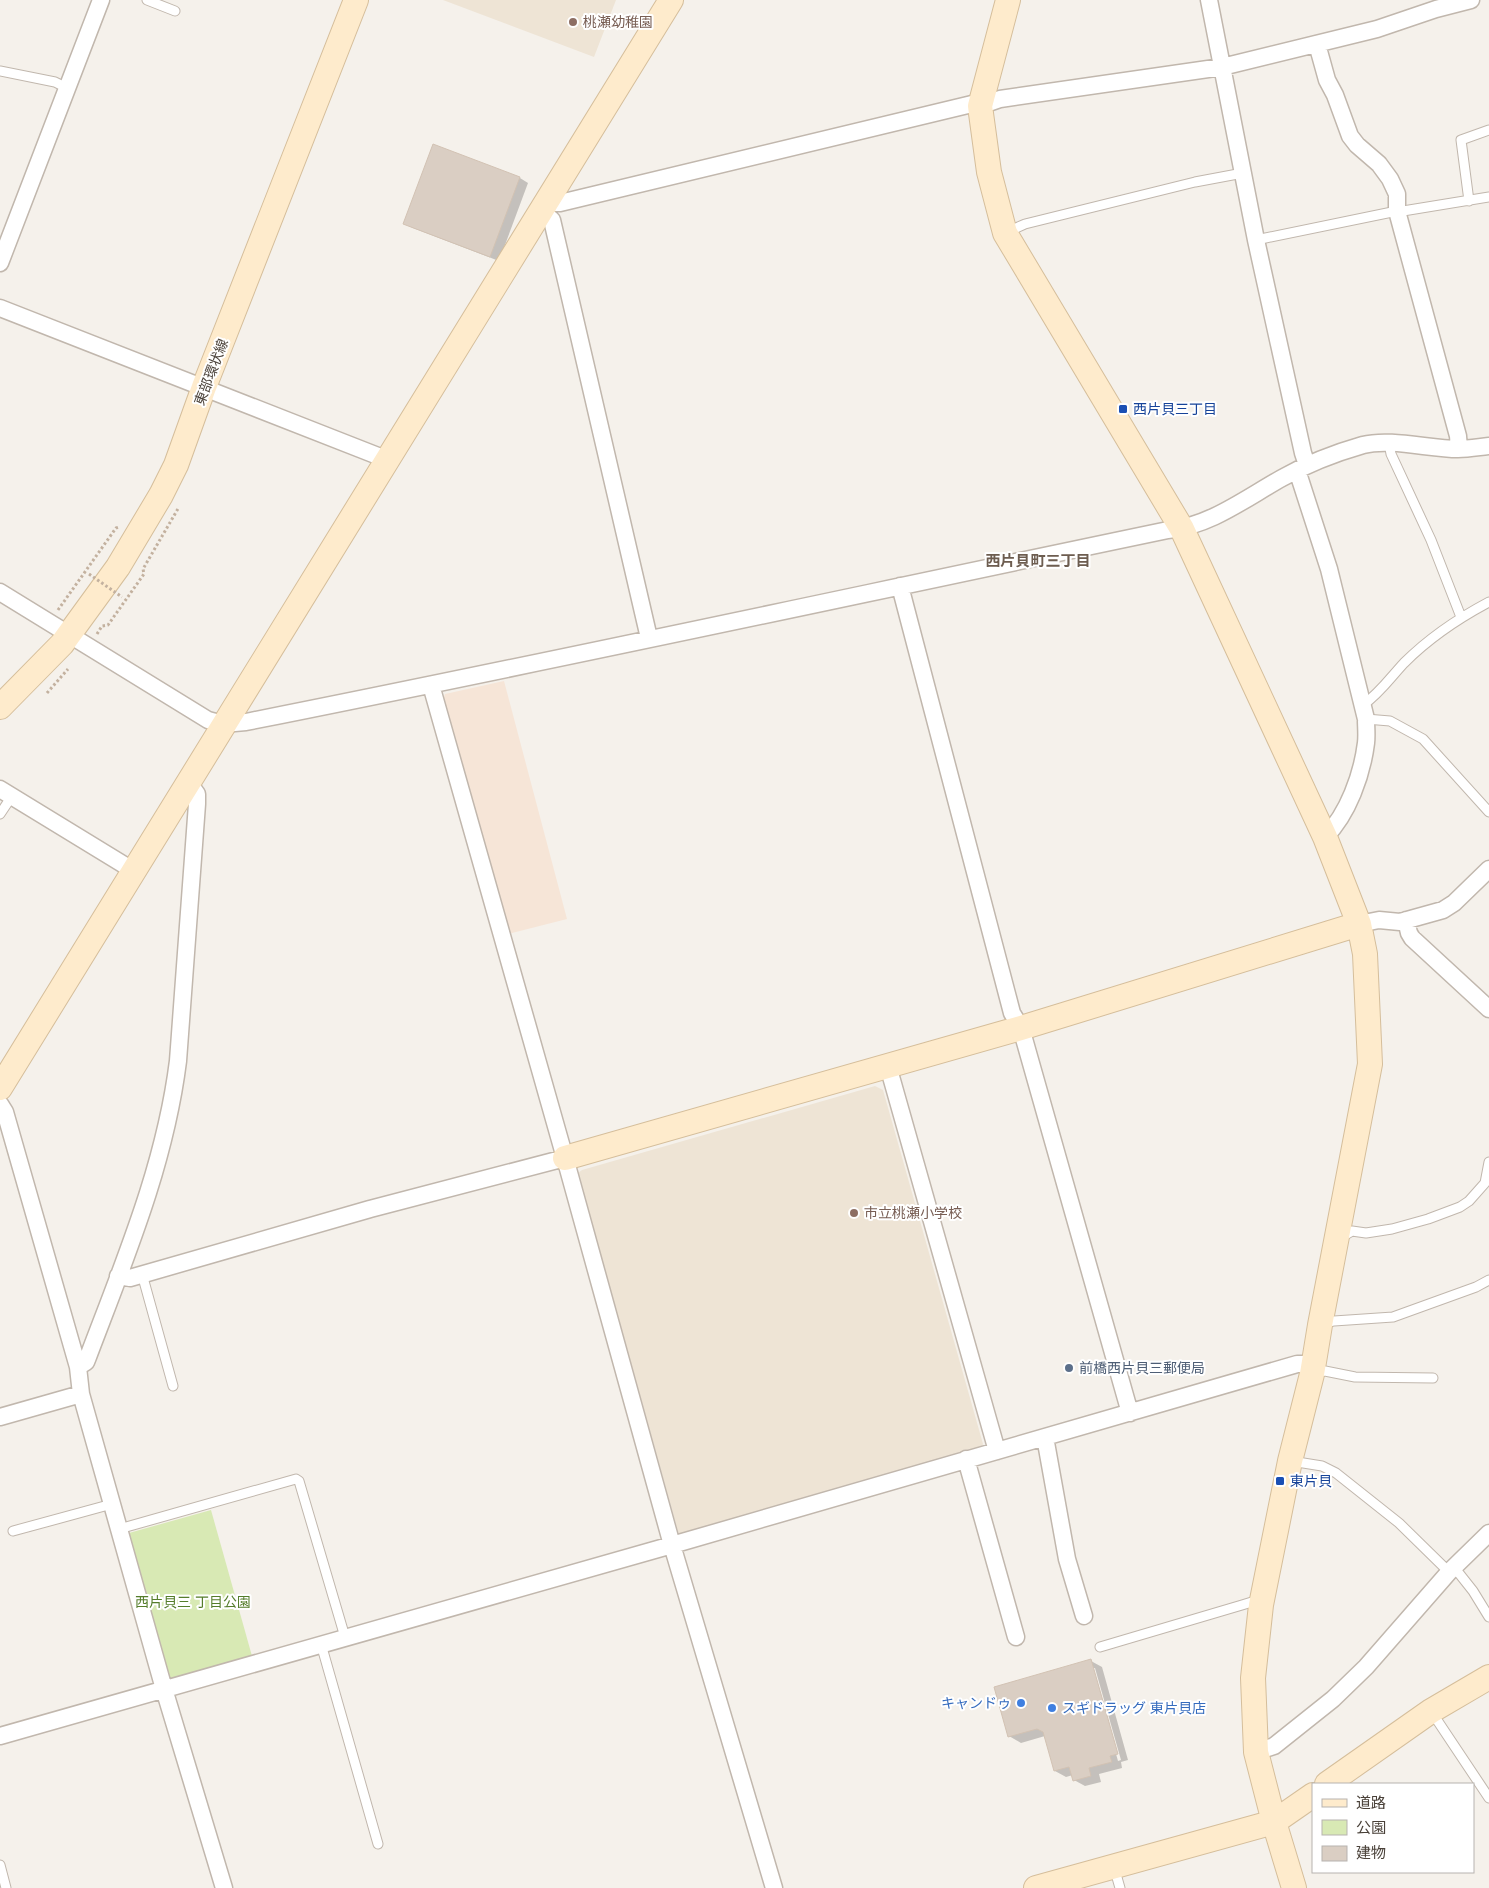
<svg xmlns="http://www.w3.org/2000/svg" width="1489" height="1888" font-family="Helvetica,'Noto Sans JP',sans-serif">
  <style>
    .commercial { fill: #f6e5d7 }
    .education { fill: #eee4d5 }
    .green { fill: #d8e9b4 }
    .shadow { fill: #0003; fill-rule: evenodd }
    .building { fill: #dacec3; stroke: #d2c2b3 }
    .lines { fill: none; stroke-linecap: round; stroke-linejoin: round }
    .lane-casing { stroke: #c1b7ad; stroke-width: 11 }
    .street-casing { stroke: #c1b7ad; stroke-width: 19 }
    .secondary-casing { stroke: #d5be9b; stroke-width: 26 }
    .path { stroke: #c3b19f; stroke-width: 3; stroke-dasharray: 2.5 2.5; stroke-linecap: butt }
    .lane { stroke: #fff; stroke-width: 9 }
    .street { stroke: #fff; stroke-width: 16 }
    .secondary { stroke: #feebcc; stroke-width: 24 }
    .path-bridge { stroke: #c3b19f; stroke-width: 3; stroke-dasharray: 2.5 2.5; stroke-linecap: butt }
    .education-dot { fill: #8d6e63; stroke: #fff; stroke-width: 2 }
    .transit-dot { fill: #1a4fb4; stroke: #fff; stroke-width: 2 }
    .service-dot { fill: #5c6f8a; stroke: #fff; stroke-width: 2 }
    .shop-dot { fill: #3f7fe0; stroke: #fff; stroke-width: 2 }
    .labels { text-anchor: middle; stroke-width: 4; stroke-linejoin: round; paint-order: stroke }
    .education-label { font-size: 14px; fill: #785e54; stroke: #fff; text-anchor: start }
    .street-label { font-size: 14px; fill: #4a4139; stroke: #fff }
    .transit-label { font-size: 14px; fill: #164399; stroke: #fff; text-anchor: start }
    .service-label { font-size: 14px; fill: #4e5e75; stroke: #fff; text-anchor: start }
    .park-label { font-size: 14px; fill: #557d2b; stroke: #fff }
    .shop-label { font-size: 14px; fill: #366cbe; stroke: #fff; text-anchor: end }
    .neighbourhood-label { font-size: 15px; font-weight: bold; fill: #6d5d50; stroke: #fff }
  </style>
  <rect width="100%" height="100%" fill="#f5f1eb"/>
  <path class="commercial" d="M504,681L567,919L508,934L443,700L445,694Z"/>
  <path class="education" d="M443,0H616L594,57Z
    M875,1086L883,1090L983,1444L980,1450L679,1535L578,1173L582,1170Z"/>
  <path class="green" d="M211,1510L252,1656L170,1679L129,1533Z"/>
  <path class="shadow" d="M434,146L520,178L528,183L499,261L413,228L405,224Z
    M1091,1661L1102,1667L1128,1760L1121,1762L1122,1768L1099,1774L1101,1782L1085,1786L1074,1780L1073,1775L1066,1777L1055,1771L1045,1736L1021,1743L1009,1736ZM1092,1668H1095L1121,1760L1118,1761Z"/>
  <path class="building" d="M433,144L520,177L490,257L403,224Z
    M1091,1659L1118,1754L1110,1756L1112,1762L1089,1768L1091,1776L1073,1781L1069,1767L1054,1771L1043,1732L1037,1729L1008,1737L994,1687Z"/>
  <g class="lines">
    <defs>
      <path id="lane" d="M147,0L175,11
        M0,71L55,82L67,88
        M1469,201L1461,140L1489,130
        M1005,233L1025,224L1195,182L1243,173
        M1256,240L1397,211H1403L1489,197
        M1389,443L1391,454L1431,540L1461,617
        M1363,705C1380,693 1390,678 1404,663C1429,638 1457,619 1489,602
        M1366,719L1390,721L1423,739L1489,812
        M0,814L12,796
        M1340,1238L1352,1231L1366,1233L1392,1229L1428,1219L1460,1207L1469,1201L1485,1183L1489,1162
        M142,1274L173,1386
        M1322,1324L1334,1321L1393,1317L1476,1287L1489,1280
        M1314,1373L1325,1371L1355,1377L1433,1378
        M1291,1461L1322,1466L1336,1473L1399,1523L1449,1572
        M119,1529L296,1479L299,1481L345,1637
        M13,1531L112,1504
        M1454,1567L1473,1591L1489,1617
        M321,1644L378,1844
        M1100,1647L1242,1605L1255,1601L1260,1604
        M1431,1711L1489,1798
        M0,1865L6,1888
        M1114,1867L1120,1888"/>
      <path id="street" d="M1209,0L1256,240L1303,453L1307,465
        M1317,44L1327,80L1335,95L1350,136L1357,145L1379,164L1390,179L1397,194V211L1458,436L1459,449
        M548,198L556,203H560L972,104L980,106L1000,99L1222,67L1377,29L1436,9L1471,0
        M541,211L552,220L649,638
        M0,263L101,0
        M0,308L378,456L387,462
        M1297,470L1329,569L1366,719C1366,727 1367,735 1366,743C1362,775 1348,814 1325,837
        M900,586L1012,1013L1021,1028L1130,1413
        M0,592L208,720L223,724L246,722C554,661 861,594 1168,530C1210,526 1246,498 1282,478C1307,464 1335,453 1363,445C1390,438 1430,449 1458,449C1469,449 1479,447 1489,446
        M431,685L565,1158L672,1545L774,1888
        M0,789L134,871
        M1406,920L1409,933L1412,938L1489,1009
        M1359,924L1379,920L1400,922L1443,910L1454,903L1489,869
        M888,1066L997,1451
        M0,1104L5,1112L78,1367L81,1394L164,1689L224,1888
        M118,1276L130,1278L370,1209L565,1158
        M78,1367L86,1362L88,1357C125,1259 165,1165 178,1061L197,804V794L189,783
        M0,1417L81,1394
        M1045,1437L1067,1559L1084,1616
        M966,1459L1016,1637
        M0,1736L672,1545L1297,1364H1307L1312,1374
        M1256,1752L1274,1746L1333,1699L1366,1667L1449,1572L1489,1533"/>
      <path id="secondary" d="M1008,0L980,106L989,172L1005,233L1182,529L1325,837L1359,924L1365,954L1370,1064L1320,1325L1312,1374L1290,1461L1261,1605L1253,1678L1256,1752L1274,1822L1294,1888
        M0,707L62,644L118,567L161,495L176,465L204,387L356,0
        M0,1088L671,0
        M565,1158L1021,1028L1359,924
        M1327,1784L1431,1711L1489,1677
        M1036,1888L1274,1822L1313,1795"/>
    </defs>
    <use href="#lane" class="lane-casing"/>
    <use href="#street" class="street-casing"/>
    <use href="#secondary" class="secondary-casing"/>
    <path class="path" d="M58,610L116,528L119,527
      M97,634L102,626L108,625L144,574L143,569L179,507
      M47,693L68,669"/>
    <use href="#lane" class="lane"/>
    <use href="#street" class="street"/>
    <use href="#secondary" class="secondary"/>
    <path class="path-bridge" d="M89,574L122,597"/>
  </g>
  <g class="education-dot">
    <circle cx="573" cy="22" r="5"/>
    <circle cx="854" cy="1213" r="5"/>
  </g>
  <g class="transit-dot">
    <rect x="1118" y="404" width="10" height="10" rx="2.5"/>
    <rect x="1275" y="1476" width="10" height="10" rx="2.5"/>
  </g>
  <circle class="service-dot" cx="1069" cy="1368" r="5"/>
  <g class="shop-dot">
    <circle cx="1021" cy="1703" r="5"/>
    <circle cx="1052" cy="1708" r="5"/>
  </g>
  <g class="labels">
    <g class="education-label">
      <text x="583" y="27">桃瀬幼稚園</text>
      <text x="864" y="1218">市立桃瀬小学校</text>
    </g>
    <g class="street-label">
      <text transform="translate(211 372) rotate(-69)" y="5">東部環状線</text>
    </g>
    <g class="transit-label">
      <text x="1133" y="414">西片貝三丁目</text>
      <text x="1290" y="1486">東片貝</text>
    </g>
    <g class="service-label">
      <text x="1079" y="1373">前橋西片貝三郵便局</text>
    </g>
    <g class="park-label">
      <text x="193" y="1607">西片貝三 丁目公園</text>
    </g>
    <g class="shop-label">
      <text x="1011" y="1708">キャンドゥ</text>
      <text x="1062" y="1713" text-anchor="start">スギドラッグ 東片貝店</text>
    </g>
    <g class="neighbourhood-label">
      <text x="1038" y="566">西片貝町三丁目</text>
    </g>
  </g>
  <rect x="1312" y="1783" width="162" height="90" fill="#ffffff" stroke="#b7b3b0"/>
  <rect x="1322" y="1799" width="25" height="8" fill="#feebcc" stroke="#b7b3b0"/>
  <text x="1356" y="1808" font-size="15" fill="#4a4139">道路</text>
  <rect x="1322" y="1820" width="25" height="15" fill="#d8e9b4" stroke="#b7b3b0"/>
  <text x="1356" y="1833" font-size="15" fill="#4a4139">公園</text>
  <rect x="1322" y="1846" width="25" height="15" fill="#dacec3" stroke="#b7b3b0"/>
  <text x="1356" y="1858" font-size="15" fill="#4a4139">建物</text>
</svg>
